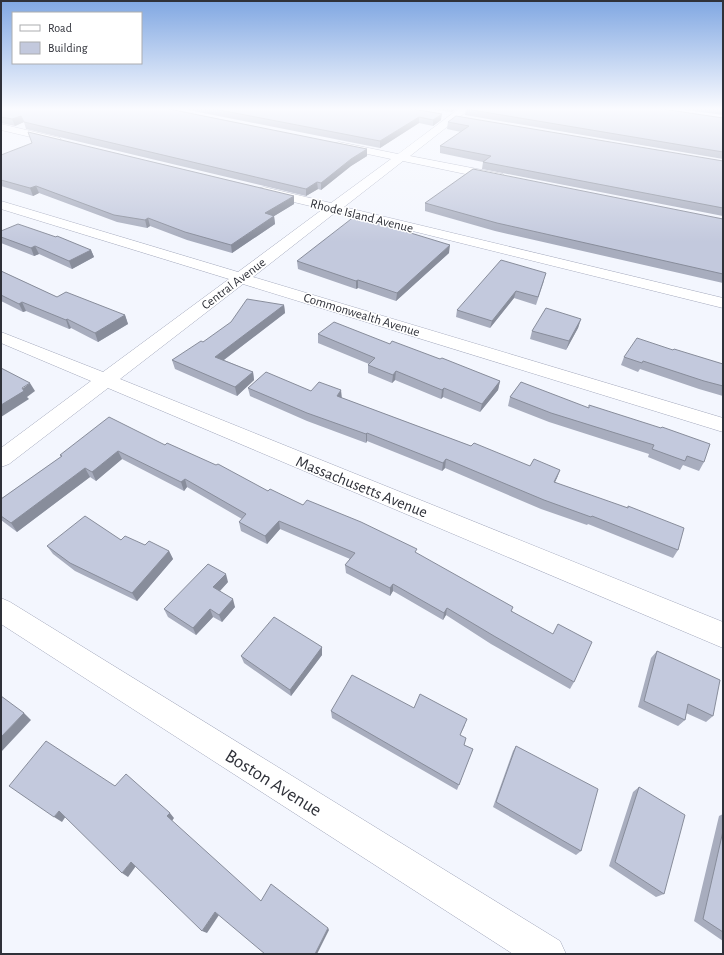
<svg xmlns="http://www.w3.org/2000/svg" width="724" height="955" font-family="'Alegreya Sans',sans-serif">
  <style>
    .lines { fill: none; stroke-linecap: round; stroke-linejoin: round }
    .minor-casing { stroke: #a3a8bc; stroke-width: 1 }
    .minor { fill: #fff; fill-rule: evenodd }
    .wall { fill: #a8adbe }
    .shaded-wall { fill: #888d9b }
    .building { fill: #c3c9dd; stroke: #888d9b }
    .labels { text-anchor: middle; stroke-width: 3; stroke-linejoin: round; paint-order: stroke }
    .far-street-label { font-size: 13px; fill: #2f3139; stroke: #fff }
    .street-label { font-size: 16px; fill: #2f3139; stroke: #fff }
    .near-street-label { font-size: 19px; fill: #2f3139; stroke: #fff }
  </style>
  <rect width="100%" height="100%" fill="#f3f6fe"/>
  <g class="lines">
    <defs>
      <path id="minor" d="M460,108H471L410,156L503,174L505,177L503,180L499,181L403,161L344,207L723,298V308L336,212L253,277L723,418V432L243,284L120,379L723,622V648L108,388L9,464L1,467V448L91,381L1,343V332L103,372L229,279L1,209V201L238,272L323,209L260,194L258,191L260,188L264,187L331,203L391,159L335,147L334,145L335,143L339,142L398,154Z
        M1,124L60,138L61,140L56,143L1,130Z
        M1,598L10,602L560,941L566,954H513L1,624Z"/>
    </defs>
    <use href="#minor" class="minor-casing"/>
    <use href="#minor" class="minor"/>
  </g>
  <path class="wall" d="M1,108L367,149V156L351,166L321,190L318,189L306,196L26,129L24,122L15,126L1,123Z
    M178,108H407L441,120L433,126L419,123L380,148Z
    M422,108H458L451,112Z
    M671,108H723V115Z
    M466,109L723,118V159L465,115Z
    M448,122L723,161V216L482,169L483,162L440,153V146L461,132L447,129Z
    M1,155L294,204L274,216L275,224L232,253L187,240L150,226L147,228L117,222L39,193L33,196L11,189L1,186Z
    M425,203L723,219V283L495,231L425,211Z
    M1,231L91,250L94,257L72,269L39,254L34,256L1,243Z
    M449,253L396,301L358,288L356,289L298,269L297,261Z
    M1,271L57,297L125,315L128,324L98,342L71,328L69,329L26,311L23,312L1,301Z
    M544,281L536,305L514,298L490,328L456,317L457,310Z
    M284,305L285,313L224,360L253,372L254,380L237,396L175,369L172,360L203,342Z
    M581,319L578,328L566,350L530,339L532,331Z
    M318,334L390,344L440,359L500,381L498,390L480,412L443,397L441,399L395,380L392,383L368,373V365L369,364L318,343Z
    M673,350L723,364V396L699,389L640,369L638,372L621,365L624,357Z
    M521,382L704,462L699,471L683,465L680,470L648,457L649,454L549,422L508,406L510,397Z
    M248,388L311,391L342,398L471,446L530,466L560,470L555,482L678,550L673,558L588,524L587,525L541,509L445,468L442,471L367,441L366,443L307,421L250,396Z
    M165,445L268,491L303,505L416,553L512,611L574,682L570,689L491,644L446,615L443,620L393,591L390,596L346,573L345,565L350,559L280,529L267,544L241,531L239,522L242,519L187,487L184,491L122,459L96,481L90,477L17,532L1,520V499L61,457L60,455Z
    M121,540L169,551L173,559L137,601L75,571L53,554L47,546Z
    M228,582L220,591L235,607L222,622L213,617L196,635L168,617L164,609Z
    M322,647V655L291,696L244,663L241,656Z
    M657,651L713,716L706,722L686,713L685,720L678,726L638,707L651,658Z
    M414,708L465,725L460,735L464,745L473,749L457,790L332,718L331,711Z
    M516,746L581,851L576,855L493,807L513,751Z
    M639,787L664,894L656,897L609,866L633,792Z
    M723,814V941L694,921L719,816Z"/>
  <path class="shaded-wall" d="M451,108H458L451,112Z
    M442,114L441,120L433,126V120Z
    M21,116L24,122L15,126L12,119Z
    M419,117V123L380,148V141Z
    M367,149V156L351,166L321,190V183L351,159Z
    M317,182L318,189L306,196V189Z
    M36,186L39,193L33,196L30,188Z
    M294,196V204L266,221L265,213Z
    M274,216L275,224L232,253L231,245Z
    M148,218L150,226L147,228L145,220Z
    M450,245L449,253L396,301L397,293Z
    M35,246L39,254L34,256L31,248Z
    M91,250L94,257L72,269L69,261Z
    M358,280V288L356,289V281Z
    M516,291L514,298L490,328L492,321Z
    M22,302L26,311L23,312L19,304Z
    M284,305L285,313L217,365L215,357Z
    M125,315L128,324L98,342L95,333Z
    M67,319L71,328L69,329L66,320Z
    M581,319L578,328L566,350L569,341Z
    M396,371L395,380L392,383L393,375Z
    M253,372L254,380L237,396L235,387Z
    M500,381L498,390L480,412L482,404Z
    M30,383L35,391L27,397L29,399L1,417V405Z
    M444,388L443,397L441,399L442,390Z
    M341,390L342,399L337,396Z
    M367,433V441L366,443V434Z
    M118,451L122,459L96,481L92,472Z
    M446,459L445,468L442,471L443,463Z
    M85,468L90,477L17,532L11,523Z
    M560,470L557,478L551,490L554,482Z
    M185,479L187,487L184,491L181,482Z
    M279,521L280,529L267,544L265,536Z
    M169,551L173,559L137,601L132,593Z
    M226,574L228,582L216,595L213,587Z
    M393,584V591L390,596V588Z
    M233,599L235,607L222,622L219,615Z
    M447,608L446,615L443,620L444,613Z
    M210,609L213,617L196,635L193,628Z
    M322,647V655L291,696L290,690Z
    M24,713L31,720L1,752V737Z
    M59,811L66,816L62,822L54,817Z
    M170,813L174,818L172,821L167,816Z
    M131,862L136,866L128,877L122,873Z
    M215,912L219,915L207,933L202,931Z
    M328,928L329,930L317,954H315Z"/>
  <path class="building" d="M1,108H164L367,149L351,159L321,183L317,182L306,189L24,122L21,116L12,119L1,117Z
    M209,108H407L442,114L433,120L419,117L380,141Z
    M467,108H656L723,118V152L466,109Z
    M456,116L723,161V208L483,162L491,156L440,146L469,126L448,122Z
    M28,132L294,196L265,213L274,216L231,245L185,232L148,218L145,220L114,215L36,186L30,188L1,180V155L32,143Z
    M473,169L723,219V274L497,223L425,203Z
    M355,216L450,245L397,293L358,280L356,281L297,261Z
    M18,224L56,237L57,236L91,250L69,261L35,246L31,248L1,237V231Z
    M501,260L546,273L538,297L516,291L492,321L457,310Z
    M1,271L57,297L66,292L125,315L95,333L67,319L66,320L22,302L19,304L1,295Z
    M247,299L284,305L215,357L253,372L235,387L172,360L201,341L203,342L231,322Z
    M546,308L581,319L569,341L532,331Z
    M334,322L390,344L392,341L440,359L442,358L500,381L482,404L444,388L442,390L396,371L393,375L368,365L375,358L318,334Z
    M637,338L673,350L674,349L723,364V386L704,381L643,361L642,363L624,357Z
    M1,368L30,383L22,388L24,391L1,405Z
    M266,372L311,391L319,382L341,390L337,396L471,446L474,443L530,466L534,459L560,470L554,482L628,508V506L684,528L678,550L592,516L591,517L544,500L446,459L443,463L367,433L366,434L307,413L248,388Z
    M521,382L589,408V405L661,428L662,427L710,444L704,462L687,456L685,461L652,449L654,445L551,413L510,397Z
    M109,417L165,445L167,443L216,465L218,464L268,491L270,489L303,505L307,500L361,522L417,549L415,552L513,607L511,611L553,634L558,624L592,642L574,682L494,636L447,608L444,613L393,584L390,588L345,565L355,553L279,521L265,536L239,522L246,514L185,479L181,482L118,451L92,472L85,468L11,523L1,516V499L62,456L60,455Z
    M85,516L121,540L125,536L145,545L149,541L169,551L132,593L70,563L47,546Z
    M208,564L226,574L213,587L233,599L219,615L210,609L193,628L164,609Z
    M274,617L322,647L290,690L241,656Z
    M657,651L720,680L713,716L688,704L685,720L644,701Z
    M352,675L414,708L420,694L467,719L460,735L466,738L464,745L473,749L459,785L331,711Z
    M1,696L24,713L1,737Z
    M46,741L115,786L126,774L170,813L167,816L261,901L271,884L328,928L315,954H265L215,912L202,931L131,862L122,873L59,811L54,817L9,786Z
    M516,746L598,789L581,851L496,802Z
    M639,787L685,815L664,894L615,862Z
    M723,831V932L703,919Z"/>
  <linearGradient id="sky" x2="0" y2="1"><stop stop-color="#80a7e2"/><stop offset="0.45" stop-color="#fafbff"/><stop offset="1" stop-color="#fafbff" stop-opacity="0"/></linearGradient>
  <rect width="724" height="242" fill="url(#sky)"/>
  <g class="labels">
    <g class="far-street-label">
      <text transform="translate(362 215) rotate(14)" y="5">Rhode Island Avenue</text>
      <text transform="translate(233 283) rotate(-37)" y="5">Central Avenue</text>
      <text transform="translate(362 314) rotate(17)" y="5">Commonwealth Avenue</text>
    </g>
    <g class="street-label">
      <text transform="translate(362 486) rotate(22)" y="6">Massachusetts Avenue</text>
    </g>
    <g class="near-street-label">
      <text transform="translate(274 782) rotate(32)" y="7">Boston Avenue</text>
    </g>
  </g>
  <rect width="724" height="955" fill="none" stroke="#2f3139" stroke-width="4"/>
  <rect x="12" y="12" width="130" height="52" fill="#ffffff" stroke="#acadb0"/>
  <rect x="20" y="25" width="20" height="6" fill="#ffffff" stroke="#acadb0"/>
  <text x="48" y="32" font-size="12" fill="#2f3139">Road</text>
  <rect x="20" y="42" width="20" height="12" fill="#c3c9dd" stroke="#acadb0"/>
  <text x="48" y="52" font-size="12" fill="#2f3139">Building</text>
</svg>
